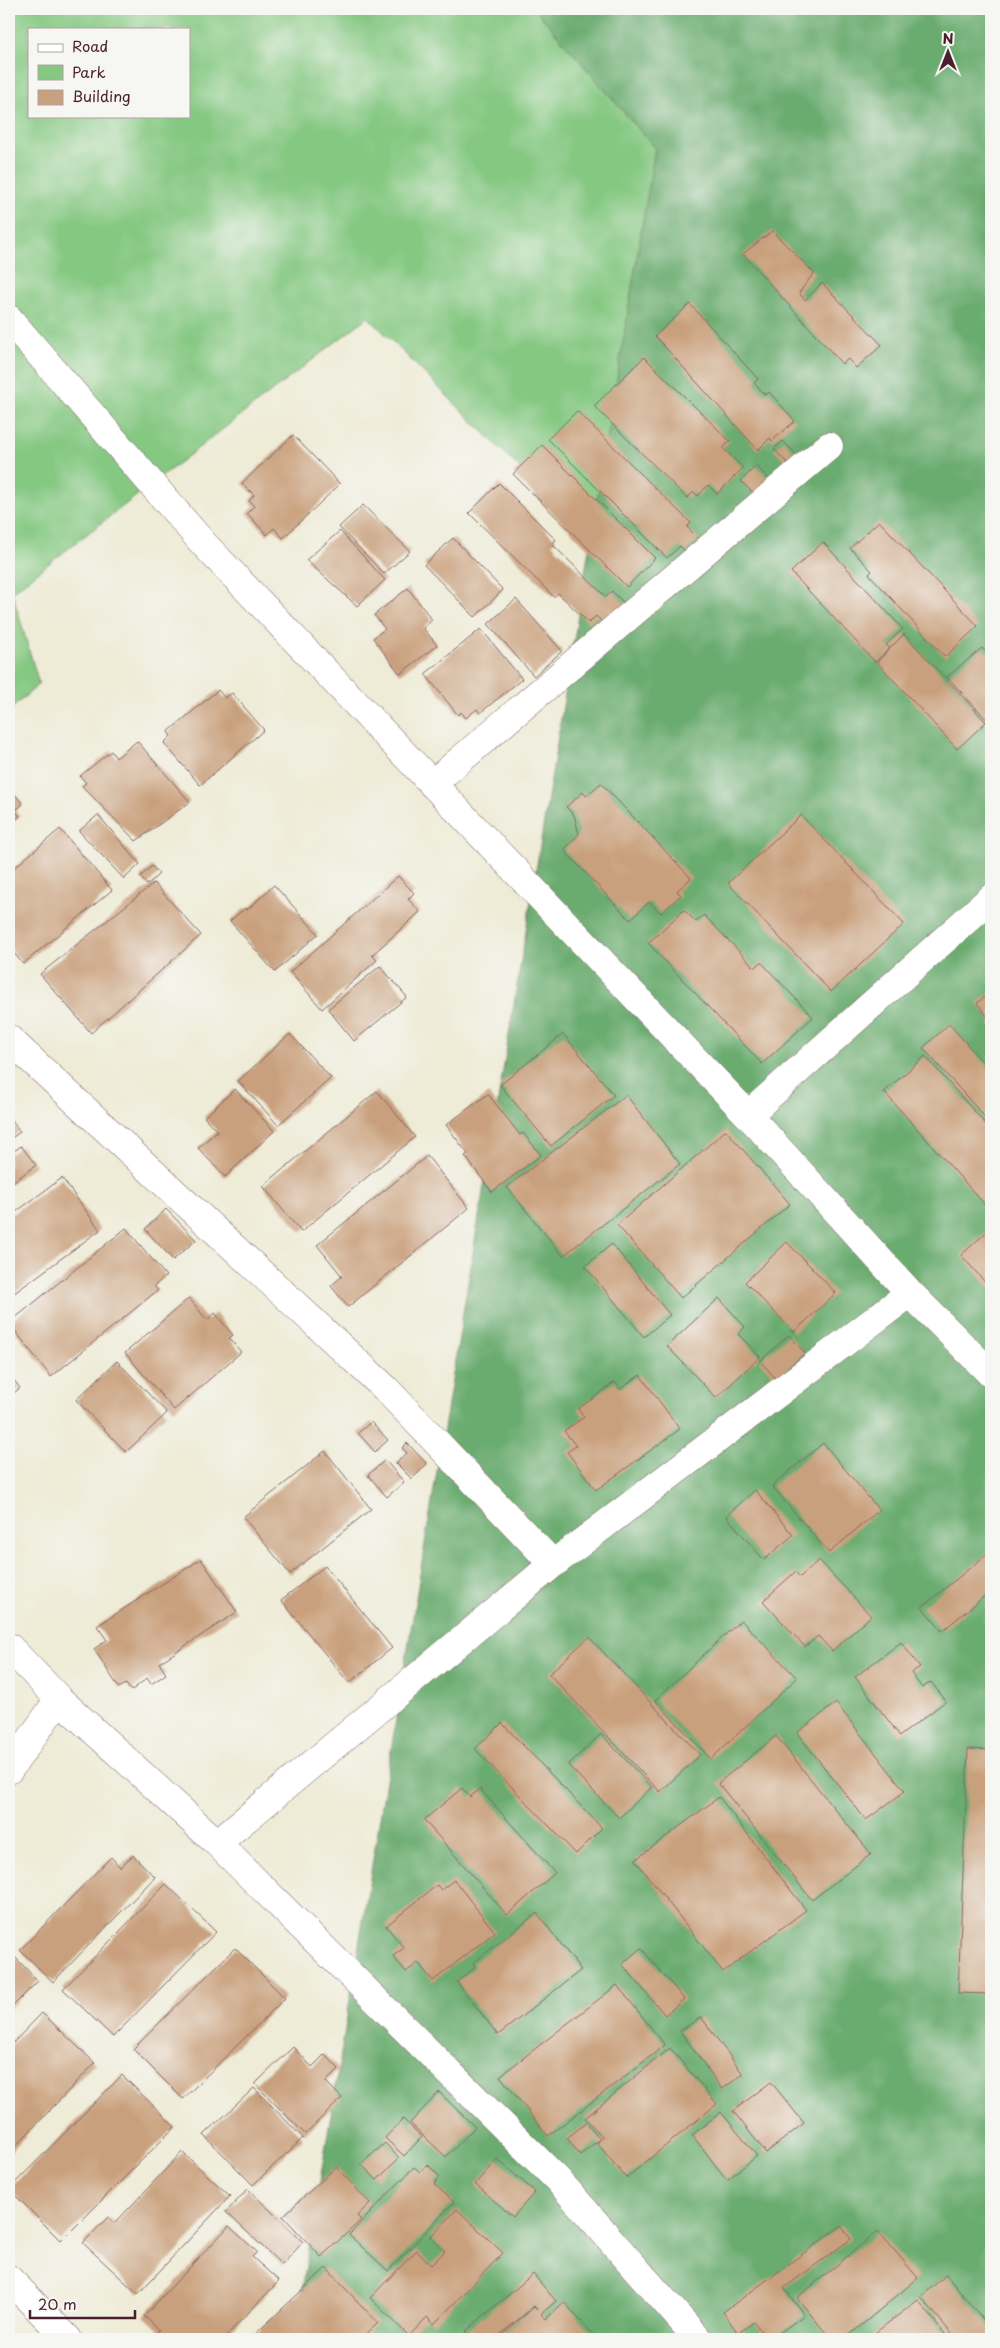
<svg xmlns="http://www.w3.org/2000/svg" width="1000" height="2348" font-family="'Playpen Sans',sans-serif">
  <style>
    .green { fill: #84c881; stroke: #677456; fill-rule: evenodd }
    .forest { fill: #6bac6f; stroke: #5a664d }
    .building { fill: #c9a07d }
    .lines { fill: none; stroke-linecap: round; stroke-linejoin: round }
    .minor-casing { stroke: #836667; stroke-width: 29 }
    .minor { stroke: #fff; stroke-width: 28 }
  </style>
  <rect width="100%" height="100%" fill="#f6f6f2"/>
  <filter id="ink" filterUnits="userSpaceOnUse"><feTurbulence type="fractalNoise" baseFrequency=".02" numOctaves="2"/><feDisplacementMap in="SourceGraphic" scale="10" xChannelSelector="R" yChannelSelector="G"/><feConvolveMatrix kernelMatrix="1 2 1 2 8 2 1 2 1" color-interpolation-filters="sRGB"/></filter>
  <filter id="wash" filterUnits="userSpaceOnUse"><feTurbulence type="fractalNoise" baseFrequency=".0096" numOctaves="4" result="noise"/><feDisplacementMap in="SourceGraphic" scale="20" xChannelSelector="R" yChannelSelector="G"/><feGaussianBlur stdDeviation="1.12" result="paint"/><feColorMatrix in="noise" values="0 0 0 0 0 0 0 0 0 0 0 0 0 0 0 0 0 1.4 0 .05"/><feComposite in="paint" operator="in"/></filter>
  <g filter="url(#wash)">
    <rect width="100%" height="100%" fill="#eeebd6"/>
    <path class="green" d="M9,9H535L655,148L643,591L368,317L12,592L39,684L9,711ZM29,29H189V116H29Z"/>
    <path class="forest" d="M535,9H991V2339H294L655,148Z"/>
    <g id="blocks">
      <path class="building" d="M772,231L814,273L799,293L805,300L822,283L882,345L856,368L848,359L842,364L743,254Z
        M690,304L758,379L754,383L765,395L769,392L795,421L772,441L770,438L758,450L655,336Z
        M644,357L730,441L723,448L743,468L717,494L708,485L698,496L694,492L687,498L594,406Z
        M577,411L691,523L687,527L699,539L686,552L680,546L667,558L548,439Z
        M293,435L340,484L283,538L274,528L267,535L247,513L254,506L249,501L254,495L242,483Z
        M783,441L800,458L791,467L774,449Z
        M542,445L655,558L627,587L513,474Z
        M756,466L773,483L758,498L741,481Z
        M499,483L556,540L552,544L606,597L612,591L630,609L609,629L596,616L589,623L558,593L554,597L469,513Z
        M363,505L410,551L384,574L339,527Z
        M879,521L978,626L945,657L869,574L872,571L850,548Z
        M340,531L385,580L357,606L306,560Z
        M453,538L503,590L475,617L424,565Z
        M823,542L903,629L886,645L890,648L875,662L791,572Z
        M408,588L432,620L423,628L437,645L400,674L373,638L385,629L374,615Z
        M516,599L562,651L534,676L488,624Z
        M481,629L522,679L480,713L477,709L466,718L461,712L458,715L425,674Z
        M904,634L986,722L957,749L877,662Z
        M982,648L991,658V724L947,677Z
        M218,690L225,698L232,693L264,730L200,785L164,743L171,736L168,732Z
        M137,741L190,802L136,841L82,786L86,783L80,776L111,751L116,758Z
        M601,783L691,878L677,891L681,895L661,913L649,902L630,920L564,850L579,834L574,815L566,807L583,792L586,796Z
        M9,787L23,804L15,811L20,816L9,826Z
        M98,815L140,864L124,879L79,831Z
        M801,815L904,924L831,992L728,883Z
        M60,829L112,890L23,964L9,947V872Z
        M152,866L159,874L147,885L140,877Z
        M398,876L414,893L408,899L420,912L372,955L377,960L322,1009L290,972Z
        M154,883L201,935L91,1033L40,974Z
        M274,885L318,934L275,972L230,921L245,908L247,910Z
        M684,910L696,922L704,915L755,968L761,962L813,1017L762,1064L648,943Z
        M380,966L407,997L354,1041L328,1009Z
        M991,992V1021L977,1003Z
        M949,1024L991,1071V1124L923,1048Z
        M290,1034L331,1078L278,1125L238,1081Z
        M563,1034L614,1095L551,1146L500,1085Z
        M925,1056L991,1130V1202L986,1206L884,1092Z
        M235,1089L274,1131L225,1177L198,1148L217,1131L204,1117Z
        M377,1091L415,1137L301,1232L263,1186Z
        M488,1094L520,1135L523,1133L541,1155L492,1192L465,1156L468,1154L446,1125Z
        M626,1095L680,1164L563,1256L507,1187Z
        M9,1116L20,1132L9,1140Z
        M726,1130L790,1204L681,1298L617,1225Z
        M21,1146L36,1165L9,1185V1155Z
        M427,1156L469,1208L348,1307L331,1286L342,1276L317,1245Z
        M62,1178L100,1230L9,1297V1217Z
        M166,1209L196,1240L173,1260L145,1229Z
        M126,1228L166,1276L154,1286L158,1290L51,1377L9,1323Z
        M991,1228V1289L961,1255Z
        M787,1242L836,1293L794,1332L745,1282Z
        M612,1244L670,1315L644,1337L585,1266Z
        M189,1298L207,1320L215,1313L233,1335L229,1338L241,1352L174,1410L125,1353Z
        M719,1298L745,1327L738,1334L760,1357L716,1398L667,1346Z
        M789,1335L805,1353L776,1379L760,1361Z
        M117,1361L167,1413L126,1452L76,1400Z
        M9,1374L20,1388L9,1397Z
        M640,1375L680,1429L596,1490L567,1452L576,1446L564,1431L584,1417L578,1409L615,1382L620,1389Z
        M371,1422L388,1440L375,1452L358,1433Z
        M407,1443L427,1464L412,1479L396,1463L407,1453L402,1448Z
        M823,1443L879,1510L829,1553L772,1486Z
        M325,1451L371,1509L290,1574L243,1517Z
        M385,1460L404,1482L387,1497L368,1475Z
        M755,1490L793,1535L764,1560L726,1516Z
        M991,1551V1591L942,1631L922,1607Z
        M201,1559L237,1612L159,1663L166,1674L151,1684L147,1678L131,1691L126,1684L119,1688L94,1649L107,1640L97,1626Z
        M819,1560L871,1616L832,1651L818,1636L805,1647L763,1601L795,1572L800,1577Z
        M325,1566L392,1648L349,1683L281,1600Z
        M741,1620L797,1678L711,1759L655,1700Z
        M589,1637L700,1755L660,1792L549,1674Z
        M901,1642L920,1667L911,1673L922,1688L931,1682L946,1701L900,1736L855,1677Z
        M836,1703L905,1791L866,1820L797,1733Z
        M502,1723L602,1828L576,1854L475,1749Z
        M601,1734L652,1787L619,1818L568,1765Z
        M776,1736L871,1854L812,1900L718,1783Z
        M968,1749L991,1750V1997L989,1994L958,1993Z
        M462,1788L470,1797L480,1789L555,1873L507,1915L424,1820Z
        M719,1797L806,1910L723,1972L635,1860Z
        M133,1855L155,1877L53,1982L20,1950L111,1857L120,1867Z
        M454,1880L495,1932L433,1981L418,1963L406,1972L393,1956L404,1948L386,1926L437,1885L441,1890Z
        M166,1884L216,1932L113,2037L63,1989Z
        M537,1913L581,1970L498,2035L457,1982L475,1967L473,1963Z
        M235,1948L285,1998L183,2099L133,2049Z
        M641,1948L684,1999L665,2015L622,1964Z
        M9,1951L38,1981L9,2010Z
        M617,1985L665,2045L548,2136L500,2076Z
        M42,2013L95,2063L9,2153V2047Z
        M701,2017L743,2074L722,2089L680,2031Z
        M293,2047L312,2067L325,2054L339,2069L326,2082L342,2098L305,2134L255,2084Z
        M670,2048L717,2104L626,2178L597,2143L603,2137L585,2118Z
        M122,2075L175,2127L61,2241L9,2189Z
        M771,2082L804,2123L766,2153L733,2111Z
        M254,2088L303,2138L253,2185L204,2135Z
        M439,2092L475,2127L446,2157L410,2123Z
        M721,2112L757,2156L727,2180L692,2135Z
        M403,2119L422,2137L404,2156L385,2138Z
        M586,2123L600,2139L580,2155L567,2138Z
        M385,2143L399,2158L377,2180L361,2164Z
        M182,2152L230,2196L138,2294L83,2243L108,2217L115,2223Z
        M497,2159L535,2192L513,2217L475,2184Z
        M427,2164L440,2177L434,2184L454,2202L388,2271L349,2235L414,2167L420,2172Z
        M336,2167L370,2203L357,2216L361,2220L321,2257L283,2216Z
        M248,2189L303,2242L282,2265L226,2212Z
        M457,2209L503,2253L434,2324L427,2317L409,2336L370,2298L417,2250L431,2265L445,2251L430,2237Z
        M229,2226L257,2252L252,2257L279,2281L223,2339H159L155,2335L159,2330L144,2316Z
        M841,2226L851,2239L784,2288L804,2315L771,2339H767L754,2322L738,2333L723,2312Z
        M878,2231L918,2278L845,2339H831L797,2298Z
        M326,2268L378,2323L361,2339H250Z
        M533,2274L556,2301L541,2314L546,2319L564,2302L596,2338L498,2339L534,2307L538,2311L534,2306L495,2339H473L466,2331Z
        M946,2275L991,2329V2339H956L921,2297Z
        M918,2300L949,2339H867Z
        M448,2333L454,2339H442Z"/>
    </g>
  </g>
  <g filter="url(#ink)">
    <use href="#blocks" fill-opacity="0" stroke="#836667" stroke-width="1"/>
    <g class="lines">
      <defs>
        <path id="minor" d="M9,319L202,542L748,1115L910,1293L991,1374
          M432,784L829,446
          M9,1039L385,1388L553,1564
          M748,1115L991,898
          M9,1647L59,1699L217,1843L558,2180L698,2339
          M9,1770L59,1699
          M217,1843L553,1564L910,1293
          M9,2279L68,2339"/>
      </defs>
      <use href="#minor" class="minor-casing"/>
      <use href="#minor" class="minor"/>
    </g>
  </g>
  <rect width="1000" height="2348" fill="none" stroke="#f6f6f2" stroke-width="30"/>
  <rect x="28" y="28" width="162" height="90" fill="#f6f6f2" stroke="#b1a0a2"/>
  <rect x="38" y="44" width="25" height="8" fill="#ffffff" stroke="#b1a0a2"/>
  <text x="72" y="52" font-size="15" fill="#4a1f2b">Road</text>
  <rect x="38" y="65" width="25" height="15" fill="#84c881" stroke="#b1a0a2"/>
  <text x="72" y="78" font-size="15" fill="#4a1f2b">Park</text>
  <rect x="38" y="90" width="25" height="15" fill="#c9a07d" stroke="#b1a0a2"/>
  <text x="72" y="102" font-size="15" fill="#4a1f2b">Building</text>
  <g transform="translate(948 52)" stroke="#f6f6f2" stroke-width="4" paint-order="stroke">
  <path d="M0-4L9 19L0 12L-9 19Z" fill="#4a1f2b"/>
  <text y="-8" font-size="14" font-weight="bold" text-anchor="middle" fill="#4a1f2b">N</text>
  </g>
  <path d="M30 2310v8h105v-8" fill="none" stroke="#4a1f2b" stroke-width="2.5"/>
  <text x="38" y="2310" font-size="15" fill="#4a1f2b" stroke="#f6f6f2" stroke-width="4" paint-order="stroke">20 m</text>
</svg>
